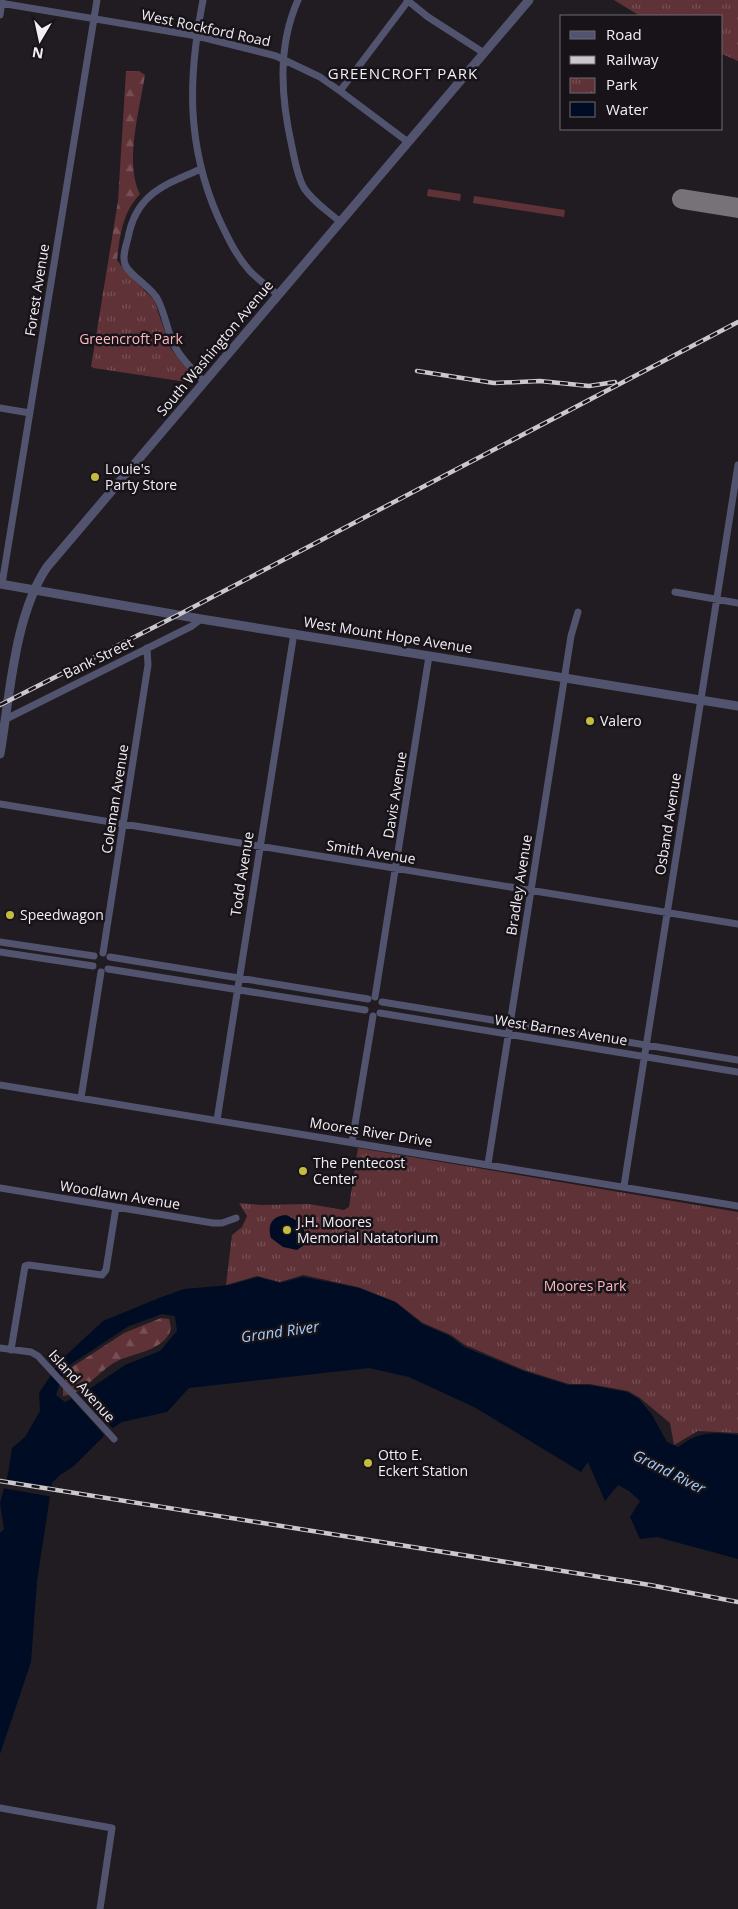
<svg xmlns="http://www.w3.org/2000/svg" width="738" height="1909" font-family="'Open Sans',sans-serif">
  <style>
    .green { fill: #5f3237 }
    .forest { fill: url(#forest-firs) }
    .park { fill: url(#park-tufts) }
    .water { fill: #000c24; fill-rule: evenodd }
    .pier { fill: #201c22 }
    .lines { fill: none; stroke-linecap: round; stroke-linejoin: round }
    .taxiway { stroke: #767278; stroke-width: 20 }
    .minor { stroke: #52536e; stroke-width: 7 }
    .tertiary { stroke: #52536e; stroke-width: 9 }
    .rail-casing { stroke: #cbc8cd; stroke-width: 4.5 }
    .rail { stroke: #171319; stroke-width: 2.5; stroke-dasharray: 8; stroke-linecap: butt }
    .poi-dot { fill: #c4bc3e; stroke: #171319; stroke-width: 2 }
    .labels { text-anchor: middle; stroke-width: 5; stroke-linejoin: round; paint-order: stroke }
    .street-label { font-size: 14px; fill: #f2eff4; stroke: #171319 }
    .park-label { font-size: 14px; fill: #fbbabe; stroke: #171319 }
    .poi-label { font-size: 14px; fill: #f2eff4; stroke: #171319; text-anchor: start }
    .neighbourhood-label { font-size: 15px; letter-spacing: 1px; fill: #f2eff4; stroke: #171319 }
    .water-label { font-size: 15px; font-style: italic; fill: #a4cbf8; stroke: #171319 }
  </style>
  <defs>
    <pattern id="forest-firs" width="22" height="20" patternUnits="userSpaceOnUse" patternTransform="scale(1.25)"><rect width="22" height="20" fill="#5f3237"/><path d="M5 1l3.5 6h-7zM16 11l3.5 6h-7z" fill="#765055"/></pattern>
    <pattern id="park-tufts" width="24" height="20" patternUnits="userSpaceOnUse" patternTransform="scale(1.25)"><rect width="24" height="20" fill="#5f3237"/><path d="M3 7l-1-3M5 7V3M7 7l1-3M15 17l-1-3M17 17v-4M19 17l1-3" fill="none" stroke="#765055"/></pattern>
  </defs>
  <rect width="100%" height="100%" fill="#201c22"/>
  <path class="green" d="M428,189L461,194L460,201L427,196Z
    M474,196L565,210L564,217L473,203Z"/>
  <path class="forest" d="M126,71H139L145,75C140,108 124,163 140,194C122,213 120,236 117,260L131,279L164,340L182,381L91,367L118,201Z
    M161,1318L169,1319C171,1326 172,1331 167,1337C156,1351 137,1353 122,1359C100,1367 86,1394 63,1396V1384L72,1367L124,1333Z"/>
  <path class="park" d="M614,0H738V61L722,54V16H640Z
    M109,267L123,269L154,300L171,349L194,378V383L93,368Z
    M358,1148L738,1212V1433L698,1431L674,1445L670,1423L640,1398L628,1391L590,1384H569L524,1370L465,1345L451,1335L423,1323L396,1302L358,1287L303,1275L280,1282L257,1276L226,1285L232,1235L242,1227L247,1216L239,1203L261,1205L309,1204L344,1210L349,1207Z"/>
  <path class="water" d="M286,1215C299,1220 309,1230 304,1245L297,1250L283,1247L271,1238C267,1225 272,1216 286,1215Z
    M258,1277L280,1283L303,1277L359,1288L395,1302L422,1324L450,1336L464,1347L523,1371L568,1385H589L627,1392L639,1399L652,1415L667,1442L678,1447C699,1431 713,1432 738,1435V1559L657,1537L640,1539L630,1517L640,1501L629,1491L618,1485L605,1501L588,1462L581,1472L476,1408L409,1377L369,1368L189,1388L167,1412L122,1422L111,1429L74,1466L60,1475L52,1483L37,1581L31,1662L0,1754V1533L4,1529L0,1503L8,1474L12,1448L25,1437L40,1411L39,1393L61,1360L103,1321L159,1298L184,1289L230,1285ZM162,1314L175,1316L177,1331L160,1351L125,1365L85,1392L65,1402L56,1395L65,1368L129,1326Z"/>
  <path class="pier" d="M80,1392L114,1430L106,1437L70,1397Z
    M4,1479L54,1487L53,1497L2,1488Z"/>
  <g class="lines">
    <path class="taxiway" d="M682,199L738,208"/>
    <path class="minor" d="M203,0C188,77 186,144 218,217C227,236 235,254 249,270C257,279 269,287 278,295
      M298,0C277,47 281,98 292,147C295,161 297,176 304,188C313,202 328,211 340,222
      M407,0L428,17L484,53
      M0,3L197,36L276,56L320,77L340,91L408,142
      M0,15L2,1
      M340,91L408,1
      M201,169C164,185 136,194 128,238C126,246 122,256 125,264C128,275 152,287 158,300C165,314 167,329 173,343C179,357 194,371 204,382
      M0,408L30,413
      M2,584L97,0
      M675,592L738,603
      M6,719L192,626L201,619
      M0,804L738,924
      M0,942L94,956
      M0,952L93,966
      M103,953L148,665L147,648
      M110,957L368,999
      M108,969L365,1010
      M375,997L429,656
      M382,1002L738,1060
      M380,1013L738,1072
      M0,1085L738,1206
      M81,1098L101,972
      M217,1120L294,633
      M352,1142L373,1016
      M488,1164L563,687L571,636L578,612
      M624,1186L738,465
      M0,1188L213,1223H222L236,1218
      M0,1348L31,1352L38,1356L114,1439
      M11,1350L25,1266L29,1265L102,1275L106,1270L116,1207
      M0,1808L112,1828L100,1909"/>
    <path class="tertiary" d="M0,584L201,619L738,706
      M0,754C10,696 14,616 47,567L529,0"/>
    <defs>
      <path id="rail" d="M417,371L494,383L540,381L589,386L615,382
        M0,705L178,615L738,322
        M0,1481L650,1585L738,1602"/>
    </defs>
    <use href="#rail" class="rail-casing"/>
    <use href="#rail" class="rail"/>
  </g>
  <g class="poi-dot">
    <circle cx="95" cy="477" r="5"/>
    <circle cx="590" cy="721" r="5"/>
    <circle cx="10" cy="915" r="5"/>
    <circle cx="303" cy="1171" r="5"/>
    <circle cx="287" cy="1230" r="5"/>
    <circle cx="368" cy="1463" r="5"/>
  </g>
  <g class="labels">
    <g class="street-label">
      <text transform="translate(206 28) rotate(12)" y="5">West Rockford Road</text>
      <text transform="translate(37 290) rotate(-81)" y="5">Forest Avenue</text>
      <text transform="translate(215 348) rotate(-50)" y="5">South Washington Avenue</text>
      <text transform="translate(388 635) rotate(9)" y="5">West Mount Hope Avenue</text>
      <text transform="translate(98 658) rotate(-26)" y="5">Bank Street</text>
      <text transform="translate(395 795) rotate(-81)" y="5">Davis Avenue</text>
      <text transform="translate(115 799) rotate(-81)" y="5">Coleman Avenue</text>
      <text transform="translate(668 824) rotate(-81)" y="5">Osband Avenue</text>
      <text transform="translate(371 852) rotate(9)" y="5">Smith Avenue</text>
      <text transform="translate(242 874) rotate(-81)" y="5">Todd Avenue</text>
      <text transform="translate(519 885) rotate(-81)" y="5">Bradley Avenue</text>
      <text transform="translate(561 1030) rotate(9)" y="5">West Barnes Avenue</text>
      <text transform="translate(371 1132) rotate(9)" y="5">Moores River Drive</text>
      <text transform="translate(120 1195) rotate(9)" y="5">Woodlawn Avenue</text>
      <text transform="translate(82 1386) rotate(48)" y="5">Island Avenue</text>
    </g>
    <g class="park-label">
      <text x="131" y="344">Greencroft Park</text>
      <text x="585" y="1291">Moores Park</text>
    </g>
    <g class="poi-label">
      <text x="105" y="474">Louie's<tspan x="105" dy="16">Party Store</tspan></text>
      <text x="600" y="726">Valero</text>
      <text x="20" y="920">Speedwagon</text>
      <text x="313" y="1168">The Pentecost<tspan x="313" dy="16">Center</tspan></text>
      <text x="297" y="1227">J.H. Moores<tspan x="297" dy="16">Memorial Natatorium</tspan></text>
      <text x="378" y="1460">Otto E.<tspan x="378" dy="16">Eckert Station</tspan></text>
    </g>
    <g class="neighbourhood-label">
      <text x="403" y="79">GREENCROFT PARK</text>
    </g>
    <g class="water-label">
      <text transform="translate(280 1332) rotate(-8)" y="5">Grand River</text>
      <text transform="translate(669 1472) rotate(27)" y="5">Grand River</text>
    </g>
  </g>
  <rect x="560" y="15" width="162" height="115" fill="#171319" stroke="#6f6b71"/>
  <rect x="570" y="31" width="25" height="8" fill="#52536e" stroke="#6f6b71"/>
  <text x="606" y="40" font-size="15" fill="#f2eff4">Road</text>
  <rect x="570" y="56" width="25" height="8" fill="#cbc8cd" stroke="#6f6b71"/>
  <text x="606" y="65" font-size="15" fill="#f2eff4">Railway</text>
  <rect x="570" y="78" width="25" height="15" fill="url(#park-tufts)" stroke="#6f6b71"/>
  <text x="606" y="90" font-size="15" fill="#f2eff4">Park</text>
  <rect x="570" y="102" width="25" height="15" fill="#000c24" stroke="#6f6b71"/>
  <text x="606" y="115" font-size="15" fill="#f2eff4">Water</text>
  <g transform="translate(40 40) rotate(189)" stroke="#171319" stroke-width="4" paint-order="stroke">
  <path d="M0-4L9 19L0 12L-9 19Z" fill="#f2eff4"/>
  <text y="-8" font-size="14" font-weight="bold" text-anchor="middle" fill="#f2eff4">N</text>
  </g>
</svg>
